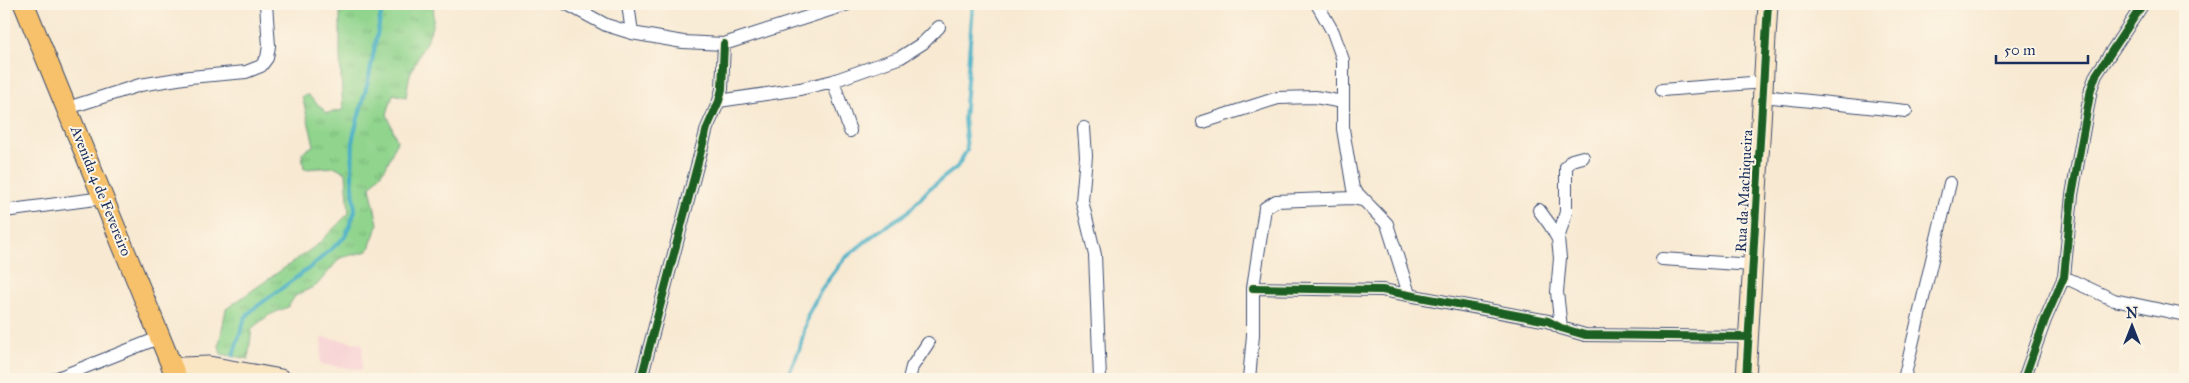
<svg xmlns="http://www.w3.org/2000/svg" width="2189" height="383" font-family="'IM FELL Great Primer',serif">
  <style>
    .built { fill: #f7cfd3 }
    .grass { fill: url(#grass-tufts); stroke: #568276 }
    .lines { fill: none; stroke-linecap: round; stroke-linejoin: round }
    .stream { stroke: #47b0c6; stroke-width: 4 }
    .street-casing { stroke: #3c4b6f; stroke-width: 14 }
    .secondary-casing { stroke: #3c4b6f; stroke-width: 21 }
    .primary-casing { stroke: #3c4b6f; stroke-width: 22 }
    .street { stroke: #fff; stroke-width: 12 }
    .secondary { stroke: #fbe6c4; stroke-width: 19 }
    .primary { stroke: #f6c16b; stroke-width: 20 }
    .cycleway-casing { stroke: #fcf5e5; stroke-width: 11 }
    .cycleway { stroke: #1b5e20; stroke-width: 8 }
    .labels { text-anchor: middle; stroke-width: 4; stroke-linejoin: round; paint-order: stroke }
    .street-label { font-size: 15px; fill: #1b2f5e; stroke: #fcf5e5 }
  </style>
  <defs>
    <pattern id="grass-tufts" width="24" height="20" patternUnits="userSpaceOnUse" patternTransform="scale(1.25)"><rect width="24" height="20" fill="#90d48d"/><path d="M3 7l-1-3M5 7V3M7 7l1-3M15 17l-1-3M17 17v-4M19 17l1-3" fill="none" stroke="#7cb67c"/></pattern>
  </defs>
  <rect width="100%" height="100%" fill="#fcf5e5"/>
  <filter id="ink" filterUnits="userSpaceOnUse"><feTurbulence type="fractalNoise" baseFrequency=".02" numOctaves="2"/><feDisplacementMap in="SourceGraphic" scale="10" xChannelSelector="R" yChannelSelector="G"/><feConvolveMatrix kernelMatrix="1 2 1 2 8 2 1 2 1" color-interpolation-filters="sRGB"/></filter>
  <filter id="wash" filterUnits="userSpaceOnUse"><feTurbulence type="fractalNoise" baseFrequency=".0096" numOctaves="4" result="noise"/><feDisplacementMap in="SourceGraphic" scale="20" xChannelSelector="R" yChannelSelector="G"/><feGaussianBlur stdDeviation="1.12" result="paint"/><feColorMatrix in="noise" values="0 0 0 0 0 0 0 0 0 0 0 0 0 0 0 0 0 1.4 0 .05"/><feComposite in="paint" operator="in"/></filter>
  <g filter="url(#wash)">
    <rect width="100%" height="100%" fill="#f8e9d2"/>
    <path class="built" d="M322,337L363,344L362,370L320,364Z"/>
    <path class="grass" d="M340,4H433C437,31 422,46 412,70C408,77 408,88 406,97L393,94L387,114L397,141L386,167L370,187L378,224L368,251L340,258L317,285L295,296L288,307L269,315L252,328L248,359L221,354L219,345L226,309L317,245L349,213L346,173L336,167L304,169L302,153L314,145L302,96L308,95L327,113L343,110L340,57Z"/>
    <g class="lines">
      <path class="stream" d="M233,356L245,318L252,310L312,266L345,237L355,211L352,175L353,137L369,77L383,4
        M786,379L800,348L808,314L821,290L844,259L877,232L908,212L929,189L957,167L967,150L964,119L973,4"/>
    </g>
  </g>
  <g filter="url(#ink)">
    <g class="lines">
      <defs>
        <path id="street" d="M567,4L606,25L632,33L683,42L724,44L848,4
          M628,4L632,33
          M1317,4L1333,32L1343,60V129L1353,189L1387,224L1409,294
          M833,81L850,131
          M1662,90L1764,82
          M1763,96L1906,111
          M719,101L800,89L833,81L901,57L923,43L939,27
          M77,105L140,85L190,77L246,72L261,66L267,58L269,46L266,4
          M1203,122L1278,98L1315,97L1343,102
          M1084,128L1086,156L1082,201L1095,255L1100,379
          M1539,210L1550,225L1558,239L1560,258L1557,292L1561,328
          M4,211L103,198
          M1558,239L1566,212V167L1572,160L1583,157
          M1662,259L1753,265
          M2064,277L2114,300L2185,315
          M1253,288L1382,290L1548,321L1561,328L1585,335L1749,337
          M55,379L161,337
          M641,379L707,128L719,101L722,89L724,44
          M909,379L912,367L928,343
          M1249,379L1253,335V288L1265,208L1276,201L1352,198L1366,201
          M1904,379L1950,183
          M2024,379L2045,320L2064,277L2072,195L2091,89L2096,75L2143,4"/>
        <path id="secondary" d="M182,367L209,366L281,379
          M1746,379L1768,4"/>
        <path id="primary" d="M24,4L177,379"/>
      </defs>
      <use href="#street" class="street-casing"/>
      <use href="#secondary" class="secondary-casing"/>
      <use href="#primary" class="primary-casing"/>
      <use href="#street" class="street"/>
      <use href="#secondary" class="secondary"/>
      <use href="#primary" class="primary"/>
      <defs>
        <path id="cycleway" d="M1253,288L1382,290L1548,321L1561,328L1585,335L1749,337
          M641,379L707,128L719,101L722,89L724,44
          M1746,379L1768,4
          M2024,379L2045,320L2064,277L2072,195L2091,89L2096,75L2143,4"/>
      </defs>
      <use href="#cycleway" class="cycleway-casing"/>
      <use href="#cycleway" class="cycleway"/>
    </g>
  </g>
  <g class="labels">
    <g class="street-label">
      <text transform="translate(101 191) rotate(68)" y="5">Avenida 4 de Fevereiro</text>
      <text transform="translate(1744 191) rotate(-87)" y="5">Rua da Machiqueira</text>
    </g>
  </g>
  <rect width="2189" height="383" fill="none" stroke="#fcf5e5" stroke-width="20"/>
  <g transform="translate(2132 326)" stroke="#fcf5e5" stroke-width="4" paint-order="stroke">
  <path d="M0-4L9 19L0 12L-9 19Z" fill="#1b2f5e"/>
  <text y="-8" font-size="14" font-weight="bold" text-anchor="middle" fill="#1b2f5e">N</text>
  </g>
  <path d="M1996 55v8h92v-8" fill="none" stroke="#1b2f5e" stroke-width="2.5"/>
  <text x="2004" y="55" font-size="15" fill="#1b2f5e" stroke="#fcf5e5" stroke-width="4" paint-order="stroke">50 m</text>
</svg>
